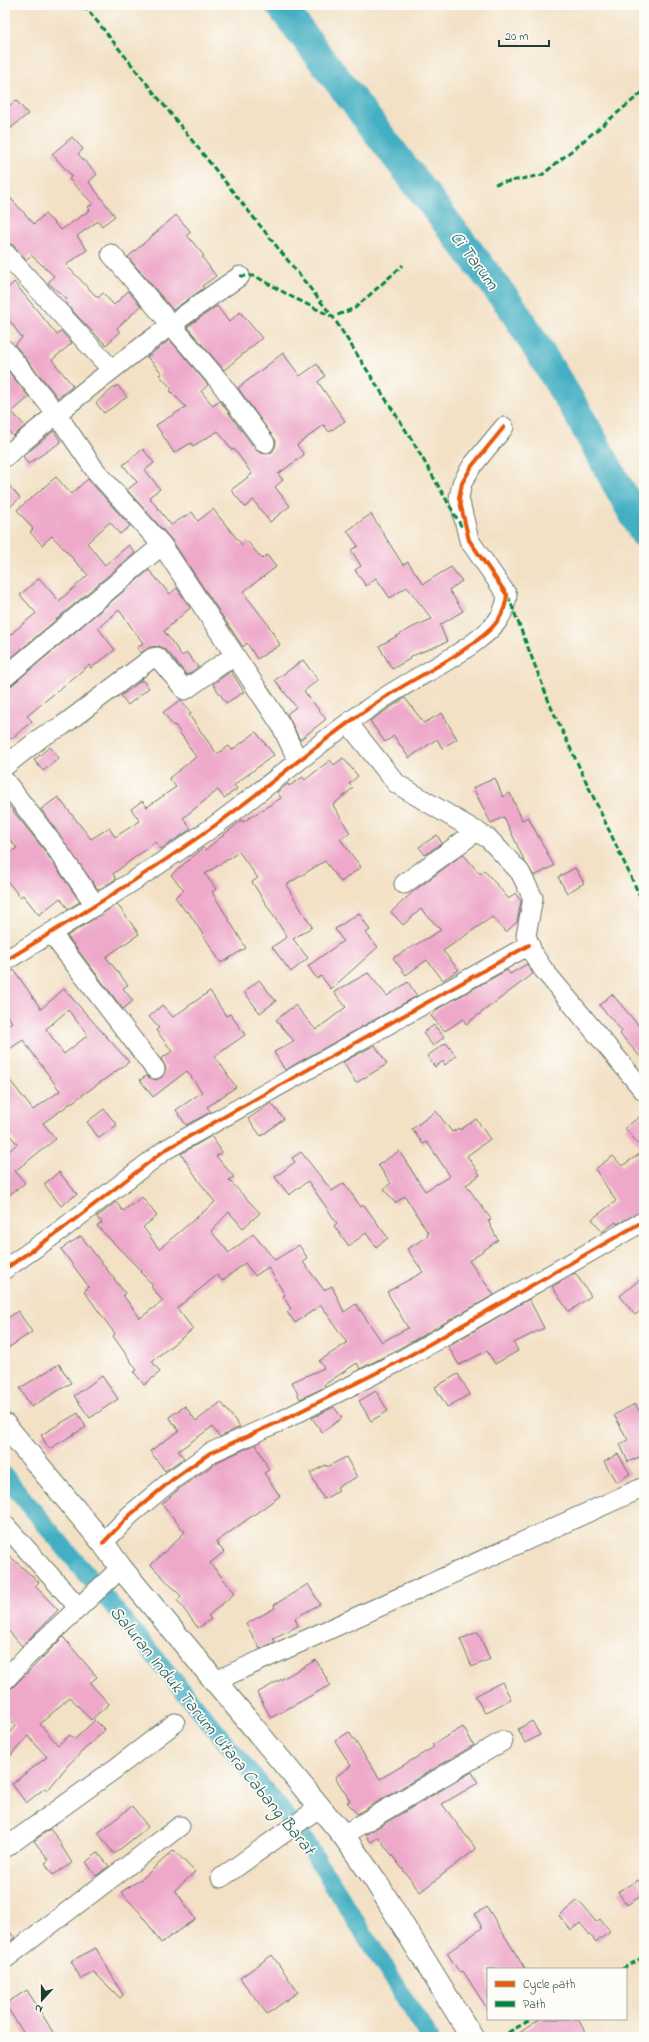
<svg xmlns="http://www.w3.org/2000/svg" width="649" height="2042" font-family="'Indie Flower',sans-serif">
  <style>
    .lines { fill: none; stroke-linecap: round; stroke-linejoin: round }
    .canal { stroke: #43afc2; stroke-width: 18 }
    .river { stroke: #43afc2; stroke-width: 30 }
    .building { fill: #eea9ca; fill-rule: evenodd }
    .minor-casing { stroke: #697667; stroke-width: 21 }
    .major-casing { stroke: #697667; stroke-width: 24 }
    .minor { stroke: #fff; stroke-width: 19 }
    .major { stroke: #fff; stroke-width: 22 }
    .quiet { stroke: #00873e; stroke-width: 3; stroke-dasharray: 6 3; stroke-linecap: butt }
    .cycleway-casing { stroke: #fdfcf7; stroke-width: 6 }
    .cycleway { stroke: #e8590c; stroke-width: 4 }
    .labels { text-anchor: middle; stroke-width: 3.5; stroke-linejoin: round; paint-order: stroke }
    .water-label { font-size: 18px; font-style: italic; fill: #2a5f5f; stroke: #fdfcf7 }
  </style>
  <rect width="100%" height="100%" fill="#fdfcf7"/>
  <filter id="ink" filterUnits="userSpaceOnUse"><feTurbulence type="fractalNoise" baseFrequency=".025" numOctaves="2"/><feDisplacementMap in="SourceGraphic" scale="8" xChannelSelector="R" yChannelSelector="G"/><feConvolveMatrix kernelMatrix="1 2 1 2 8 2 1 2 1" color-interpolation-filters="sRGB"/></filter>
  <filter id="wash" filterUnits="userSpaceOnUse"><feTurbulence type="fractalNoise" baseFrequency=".012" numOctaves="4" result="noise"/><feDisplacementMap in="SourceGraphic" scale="16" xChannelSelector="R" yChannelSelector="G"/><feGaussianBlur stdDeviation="0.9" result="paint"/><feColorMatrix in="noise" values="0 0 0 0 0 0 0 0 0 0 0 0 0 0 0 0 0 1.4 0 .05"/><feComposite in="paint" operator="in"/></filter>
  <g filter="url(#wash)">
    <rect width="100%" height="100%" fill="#f3e1c6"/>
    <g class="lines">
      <path class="canal" d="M5,1476L299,1831L429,2037"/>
      <path class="river" d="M280,5L513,309L577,412L644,533"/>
    </g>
    <g id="blocks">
      <path class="building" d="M16,100L28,114L5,133V109Z
        M72,137L83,149L78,154L97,174L89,182L115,216L102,226L98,221L77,236L87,250L66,265L98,298L103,293L114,305L128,291L141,306L117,328L120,332L106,345L77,316L65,301L67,299L48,283L54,276L31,255L26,260L13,245L5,242V192L34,224L45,214L61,230L90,210L88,207L93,204L69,179L72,176L52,154Z
        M176,215L191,232L187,235L204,256L202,257L216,276L202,286L204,288L173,310L128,257Z
        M14,282L57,335L61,331L72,343L52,360L73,386L58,398L15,345L22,338L5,314V291Z
        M217,306L229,322L240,312L262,338L224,370L187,327Z
        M170,340L208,385L201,391L213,406L220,401L256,450L261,453L267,454L272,452L275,447L276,441L238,388L283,353L300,376L317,364L325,376L318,382L345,421L329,432L324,425L297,445L304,455L278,474L283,480L275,487L290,506L270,522L253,500L245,507L231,490L252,474L234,449L232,450L218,431L193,446L191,443L174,453L156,425L186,407L170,391L172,389L159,375L162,373L147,357Z
        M5,367L29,397L12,412L25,426L13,436L5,428Z
        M117,385L127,397L104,413L96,403Z
        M54,431L61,442L28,464L23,456Z
        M143,449L154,463L145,470L160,489L149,497L171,525L192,512L198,521L213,509L242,545L247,541L262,559L267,555L276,567L243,592L267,623L280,645L257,659L247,643L243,647L171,539L127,490L137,482L123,465Z
        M56,477L71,494L88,479L130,526L120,534L110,522L87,543L105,565L129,545L135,553L5,663V639L36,613L20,595L39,578L59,601L88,575L52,536L42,545L30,532L33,529L17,510Z
        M5,481L20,498L5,511Z
        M371,514L403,565L408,562L423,584L451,567L462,581L449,590L463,611L440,625L447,642L409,657L410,659L392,669L379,646L413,627L432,619L407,587L390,598L376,578L366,586L355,570L361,566L351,550L358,546L347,531Z
        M149,570L170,594L177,588L190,608L164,631L182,656L187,653L198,667L187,675L167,651L160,646L150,647L141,653L137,648L143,643L119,610L98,628L115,650L91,668L89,665L27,716L32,721L11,739L5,732V688L12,685Z
        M303,660L318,680L304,691L326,719L300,740L287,714L296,707L275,680Z
        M231,671L244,692L226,703L213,684Z
        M142,680L149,688L128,705L121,696Z
        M405,698L424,723L442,713L457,739L442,748L437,739L409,758L394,736L385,742L370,721Z
        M181,700L191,714L189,715L217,754L229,746L232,750L256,732L274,755L234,785L237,789L224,798L218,790L183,818L191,829L161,849L155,842L113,874L116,879L98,890L41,809L58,797L91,839L109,828L115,837L140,821L131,809L142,801L147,807L176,787L169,778L196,757L175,725L173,726L163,712Z
        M50,747L59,758L43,771L34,760Z
        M343,758L358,776L349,784L353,788L333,805L350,833L340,839L361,867L341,882L325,861L286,885L312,927L293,939L308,958L291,972L272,947L287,937L252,882L258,878L239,852L205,874L216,889L212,892L246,948L221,963L188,911L186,912L175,897L184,890L171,875L203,848L205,850L242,820L243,822L281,798L277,792L288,784L289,786L303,777L305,780L330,760L334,765Z
        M495,778L503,797L510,793L522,820L528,817L554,866L534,876L525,862L504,817L491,823L473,788Z
        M5,801L45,851L80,902L68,909L60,898L39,915L23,895L20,897L5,878V856L17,848L5,833Z
        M437,835L442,843L425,855L419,847Z
        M463,854L480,874L484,870L509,899L515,893L521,901L517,922L506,932L492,917L443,951L459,970L443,980L427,960L406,975L393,958L441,930L421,909L403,925L391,912L414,891Z
        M575,868L584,883L567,893L558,877Z
        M117,904L139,934L106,957L128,985L123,988L133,1001L123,1009L67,936Z
        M359,913L370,930L366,933L378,947L331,989L321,976L317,979L308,966L343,941L335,929Z
        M527,964L533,974L466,1024L463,1019L445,1031L431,1016L439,1008L507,970L510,974Z
        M14,970L41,1009L64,989L129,1062L43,1123L56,1139L15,1171L25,1183L5,1198V1155L17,1144L5,1129V1074L33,1110L60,1091L23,1040L5,1052V1027L12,1022L5,1012V976ZM68,1010L88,1035L64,1054L46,1029Z
        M368,973L387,996L408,982L417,996L285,1070L274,1052L294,1041L276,1020L295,1005L316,1030L346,1007L334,992Z
        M259,980L276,1001L260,1013L244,992Z
        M210,991L226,1016L230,1014L245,1035L215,1056L236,1087L207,1107L211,1112L186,1125L176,1110L202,1092L187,1071L153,1097L140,1080L146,1076L156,1080L162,1077L166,1068L161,1059L172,1051L156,1030L159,1028L149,1017L162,1005L173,1017Z
        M612,994L644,1032V1061L620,1034L622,1031L599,1005Z
        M434,1025L444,1037L433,1046L423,1033Z
        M446,1043L456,1056L445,1065L443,1061L435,1067L427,1056Z
        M375,1045L387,1064L356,1083L343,1062Z
        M271,1103L284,1119L261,1136L248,1119Z
        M104,1109L117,1125L99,1138L87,1122Z
        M436,1111L452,1132L459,1128L460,1130L476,1119L490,1139L467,1156L480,1175L466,1185L491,1219L488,1221L498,1240L469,1261L494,1295L393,1352L360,1369L357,1363L324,1385L325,1387L300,1399L292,1382L324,1368L319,1361L347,1343L321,1305L295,1323L287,1312L291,1309L283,1296L285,1295L268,1267L255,1276L245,1263L222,1281L217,1275L177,1308L193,1329L152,1361L160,1372L144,1385L134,1372L137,1370L113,1336L115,1334L84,1291L89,1287L61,1249L81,1236L125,1293L123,1295L140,1318L163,1301L151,1287L153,1285L140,1272L141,1271L97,1226L102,1223L97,1217L116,1202L123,1211L142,1197L157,1216L143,1227L159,1249L215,1202L201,1184L181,1154L211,1136L222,1152L216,1156L234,1177L229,1180L260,1213L243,1228L229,1212L211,1231L229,1253L253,1234L275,1260L299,1245L308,1259L303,1262L324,1290L332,1286L344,1312L356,1304L382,1342L408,1328L387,1292L423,1272L407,1249L428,1236V1233L405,1196L395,1203L384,1189L391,1183L378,1165L399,1151L425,1191L450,1176L427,1142L423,1144L412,1129Z
        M644,1113V1210L617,1224L616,1222L602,1232L592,1219L616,1201L595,1169L613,1156L622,1166L644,1151L625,1128Z
        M301,1152L332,1191L344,1183L361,1207L364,1205L388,1238L376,1247L366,1233L349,1246L334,1226L337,1223L308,1181L289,1195L275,1177L295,1162L292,1158Z
        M59,1172L77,1194L61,1206L44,1184Z
        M575,1273L591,1296L569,1312L552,1287Z
        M644,1276V1308L635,1315L620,1296Z
        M529,1299L544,1328L514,1343L518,1351L495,1364L487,1351L459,1365L448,1346Z
        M18,1311L32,1332L5,1350V1320Z
        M59,1364L71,1383L31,1407L20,1388Z
        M458,1374L470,1394L447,1407L435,1387Z
        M102,1376L118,1399L90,1418L74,1396Z
        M376,1391L388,1411L371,1421L359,1401Z
        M221,1402L240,1427L220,1437L212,1427L178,1451L184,1458L165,1471L150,1451L179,1431L169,1417L185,1406L196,1421Z
        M635,1404L644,1419V1455L628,1462L620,1444L628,1440L614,1415Z
        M334,1407L342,1418L322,1432L312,1418Z
        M78,1413L86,1427L49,1449L41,1435Z
        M256,1444L269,1470L264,1473L280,1496L216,1542L224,1552L210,1563L235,1593L208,1616L211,1619L198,1628L177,1600L181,1596L151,1565L185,1532L162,1504L179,1489L219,1461Z
        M618,1454L630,1474L616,1482L604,1462Z
        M346,1457L357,1477L337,1487L339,1491L324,1499L310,1473L326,1465L327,1467Z
        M5,1552L39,1582L35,1586L58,1610L22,1646L5,1627Z
        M308,1584L320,1604L295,1618L298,1626L273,1638L275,1642L260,1649L246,1624L275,1608L274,1605Z
        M478,1632L490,1659L472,1667L460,1639Z
        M63,1637L97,1677L90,1683L109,1704L91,1720L70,1697L40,1724L58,1745L70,1735L75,1739L95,1720L105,1730L69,1764L47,1791L45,1788L26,1803L12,1784L47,1757L28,1736L5,1762V1738L16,1725L5,1714V1691L13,1687Z
        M316,1660L330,1685L271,1718L257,1693Z
        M502,1682L511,1699L485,1713L475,1696Z
        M532,1721L540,1735L525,1743L518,1729Z
        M463,1727L474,1745L357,1814L347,1802L350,1801L335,1777L351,1766L335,1741L349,1732L380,1779L434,1747L432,1745Z
        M472,1772L478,1783L442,1804L476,1849L420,1892L378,1837L371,1842L365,1835Z
        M132,1806L148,1827L114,1854L98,1833Z
        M50,1829L62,1844L61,1845L72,1863L53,1875L45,1863L49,1860L34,1841Z
        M174,1850L195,1872L175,1890L195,1919L161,1943L142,1915L121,1892L143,1878Z
        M98,1853L109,1866L96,1876L86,1862Z
        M638,1880L644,1889V1894L627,1905L618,1892Z
        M578,1900L596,1922L600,1919L610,1932L596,1942L580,1923L571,1930L559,1916Z
        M487,1907L525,1969H488V2010L463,1971L460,1973L447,1953L482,1928L475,1914Z
        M5,1926L15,1938L5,1945Z
        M96,1948L123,1995L120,1998L94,1972L81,1979L71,1961Z
        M272,1955L298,1992L267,2014L240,1978Z
        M27,1990L56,2037H26L5,2004Z
        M540,2019H578L588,2037H513Z"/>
    </g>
  </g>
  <g filter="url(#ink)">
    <use href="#blocks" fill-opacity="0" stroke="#697667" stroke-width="1"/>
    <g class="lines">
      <defs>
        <path id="minor" d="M5,253L111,369
          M111,254L219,381L265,443
          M5,350L56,413L95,470L162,545L281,725L298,761
          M5,457C80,393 158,332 240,276
          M5,677L162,545
          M348,723L397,784L489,839L520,872L533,898L526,935L533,954L543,969L644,1091
          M5,766L43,736L62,726L152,658L157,657L159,659L185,690L223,663L236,657
          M5,781L54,845L96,906
          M404,884L477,831
          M51,933L155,1069
          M5,961C77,917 149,873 217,824C272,784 322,739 378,702C411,679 449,663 480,638C496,626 505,614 507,595L469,540L459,498L462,483L472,466L504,427
          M5,1269L61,1230L165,1150L529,945
          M5,1525L79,1608
          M103,1543L130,1515L172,1480L210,1453L281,1421L398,1362L644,1221
          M5,1680L27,1656L121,1568
          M215,1681L644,1487
          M343,1835L503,1741
          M5,1848L116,1768L175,1723
          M221,1878L320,1807
          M5,1959L180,1826"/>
        <path id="major" d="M5,1425L103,1543L121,1568L343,1835L375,1880L472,2037"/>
      </defs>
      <use href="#minor" class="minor-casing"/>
      <use href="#major" class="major-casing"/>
      <use href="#minor" class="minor"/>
      <use href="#major" class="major"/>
      <path class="quiet" d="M84,5L333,317L412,440L463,529
        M495,184L542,175L644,91
        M240,276H255L292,297L333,317L355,308L403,265
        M640,349L644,347
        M508,596L551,707L639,894L644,901
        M622,1969L644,1957
        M500,2037L532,2019"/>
      <defs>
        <path id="cycleway" d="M5,961C77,917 149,873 217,824C272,784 322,739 378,702C411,679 449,663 480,638C496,626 505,614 507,595L469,540L459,498L462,483L472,466L504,427
          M5,1269L61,1230L165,1150L529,945
          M103,1543L130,1515L172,1480L210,1453L281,1421L398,1362L644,1221"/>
      </defs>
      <use href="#cycleway" class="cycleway-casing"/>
      <use href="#cycleway" class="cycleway"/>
    </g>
  </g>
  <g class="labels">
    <g class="water-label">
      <text transform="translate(475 260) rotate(53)" y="6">Ci Tarum</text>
      <text transform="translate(213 1730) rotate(51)" y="6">Saluran Induk Tarum Utara Cabang Barat</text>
    </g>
  </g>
  <rect width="649" height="2042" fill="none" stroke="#fdfcf7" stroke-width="20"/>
  <rect x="487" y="1968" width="140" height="52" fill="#fdfcf7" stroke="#a4b0a9"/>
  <rect x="495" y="1981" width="20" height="6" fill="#e8590c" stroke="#a4b0a9"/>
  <text x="523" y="1988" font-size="12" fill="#1f3d34">Cycle path</text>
  <rect x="495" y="2001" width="20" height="6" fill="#00873e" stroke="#a4b0a9"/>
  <text x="523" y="2008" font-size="12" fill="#1f3d34">Path</text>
  <g transform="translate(42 2000) rotate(201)" stroke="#fdfcf7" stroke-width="3" paint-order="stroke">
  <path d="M0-3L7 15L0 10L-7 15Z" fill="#1f3d34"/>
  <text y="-6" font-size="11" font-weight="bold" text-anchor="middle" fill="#1f3d34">N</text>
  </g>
  <path d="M499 40v6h50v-6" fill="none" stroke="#1f3d34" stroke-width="2"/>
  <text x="505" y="40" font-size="12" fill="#1f3d34" stroke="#fdfcf7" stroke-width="3" paint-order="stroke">20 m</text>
</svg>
